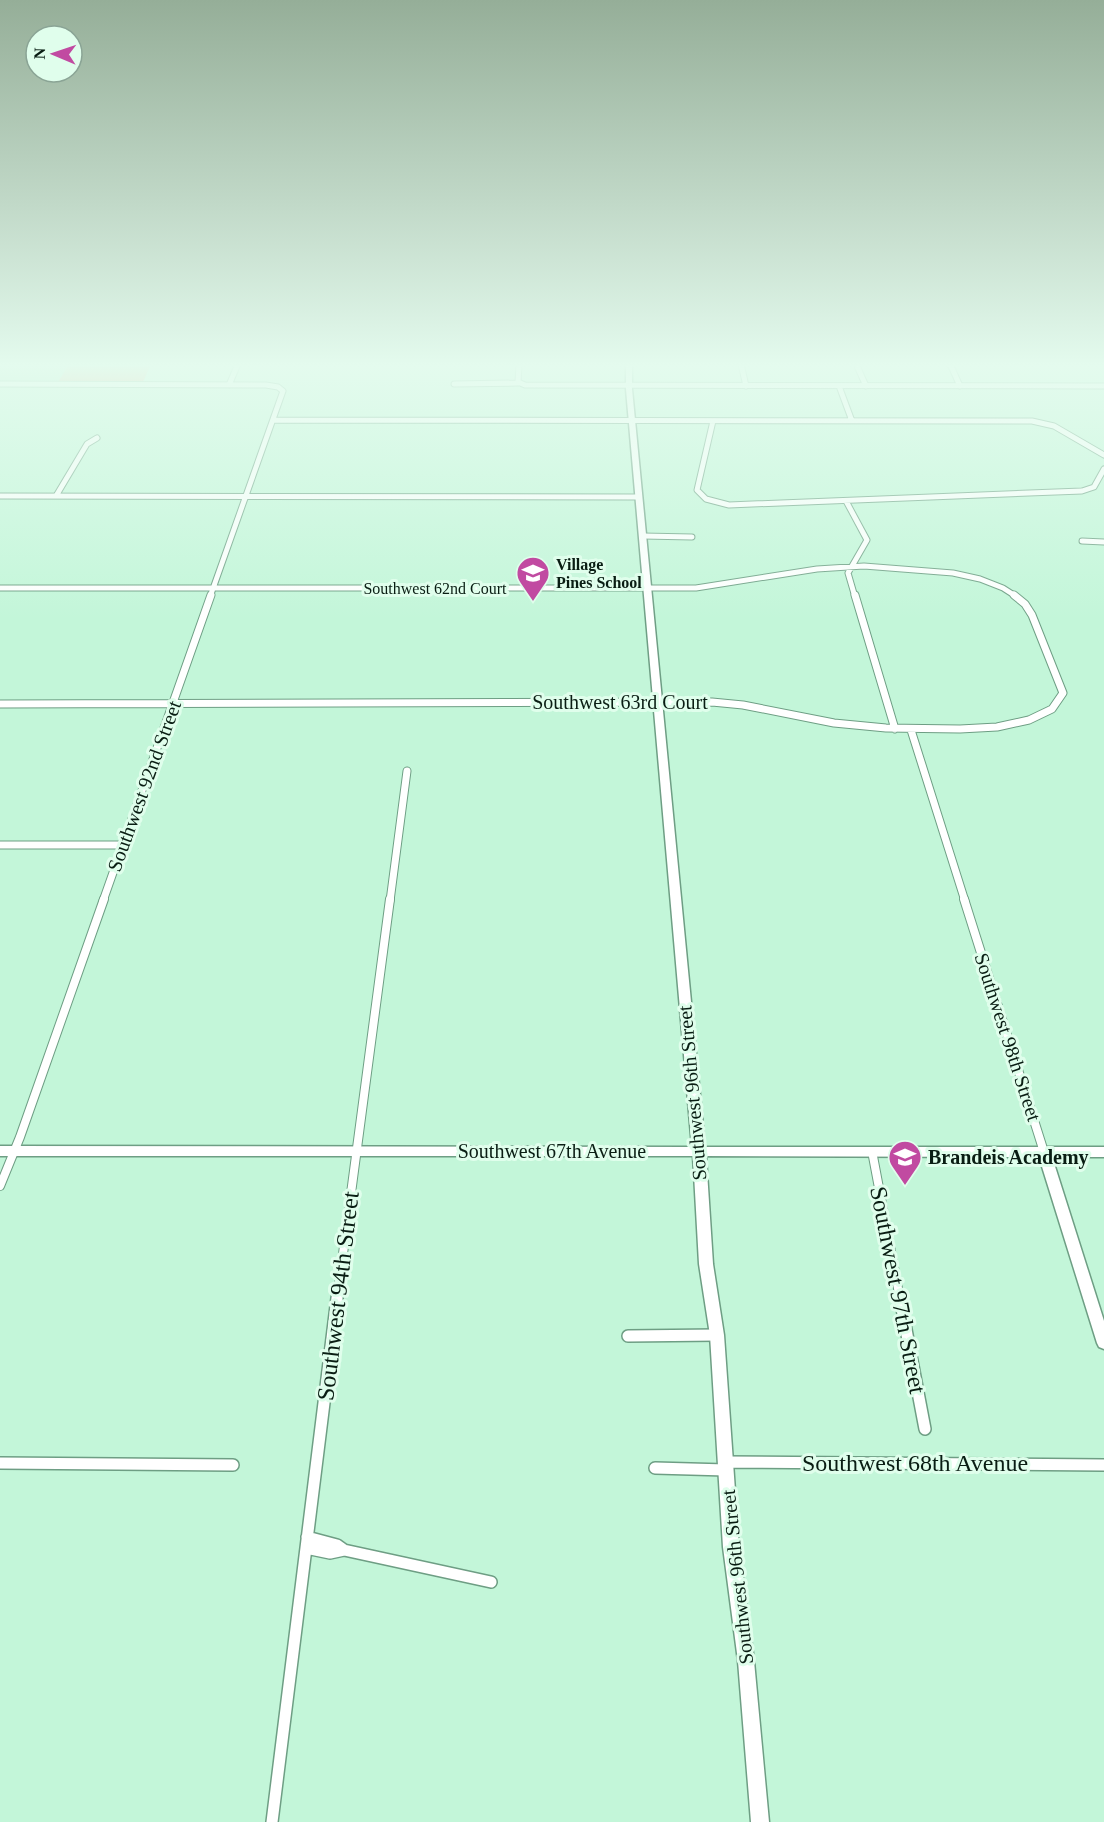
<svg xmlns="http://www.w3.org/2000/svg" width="1104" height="1822" font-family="'Times New Roman',serif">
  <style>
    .built { fill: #afe8c8 }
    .green { fill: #f9a385 }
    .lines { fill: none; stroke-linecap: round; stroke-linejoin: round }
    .street-far3-casing { stroke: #6e9e84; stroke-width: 7 }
    .street-far2-casing { stroke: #6e9e84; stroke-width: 9 }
    .street-far1-casing { stroke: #6e9e84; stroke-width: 10 }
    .street-casing { stroke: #6e9e84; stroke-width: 14 }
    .secondary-casing { stroke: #6e9e84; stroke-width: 3 }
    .street-far3 { stroke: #fff; stroke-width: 5 }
    .street-far2 { stroke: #fff; stroke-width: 7 }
    .street-far1 { stroke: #fff; stroke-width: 8 }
    .street { stroke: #fff; stroke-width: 11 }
    .secondary { fill: #fff; fill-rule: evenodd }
    .labels { text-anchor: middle; stroke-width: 6; stroke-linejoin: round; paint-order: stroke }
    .far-poi-label { font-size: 16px; font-weight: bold; fill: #091d13; stroke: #e0feec; text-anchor: start }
    .far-street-label { font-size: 16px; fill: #091d13; stroke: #e0feec }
    .street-label { font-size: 20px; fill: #091d13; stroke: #e0feec }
    .poi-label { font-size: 20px; font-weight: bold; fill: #091d13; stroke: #e0feec; text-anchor: start }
    .near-street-label { font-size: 24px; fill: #091d13; stroke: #e0feec }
  </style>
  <rect width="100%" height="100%" fill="#c3f6d9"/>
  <path class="built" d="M0,364H69L58,382L0,383Z"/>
  <path class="green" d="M69,364H151L143,382H58Z"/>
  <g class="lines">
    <defs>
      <path id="street-far3" d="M519,364L518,382L525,385L1104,386
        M741,364L746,386
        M950,364L960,386
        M857,366L866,386
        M0,384L266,385L278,387L283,391L210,597
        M454,384L518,383
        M229,385L238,364
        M839,386L852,421
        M273,420L1032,421L1054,426L1104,455
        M713,421L697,490L706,499L729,505L1082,491L1094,487L1104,469
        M0,496L639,497
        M56,496L87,444L97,438
        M846,501L867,540L848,573L855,597
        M643,536L692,537
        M1082,541L1104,542
        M0,588H696L817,569L864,566L953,573L980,579L1003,588L1017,597"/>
      <path id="street-far2" d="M855,595L895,729
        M0,704L712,702L743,705L834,723L886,728L960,729L997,727L1029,720L1052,709L1063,693L1032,615L1025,604L1014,595
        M911,730L965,901
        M0,845H122
        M103,901L211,595
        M390,901L407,771"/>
      <path id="street-far1" d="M964,899L1044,1152
        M872,1151L900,1299
        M0,1186L20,1137L104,899
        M337,1299L390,899"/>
      <path id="street" d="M900,1298L925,1429
        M628,1336L717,1335
        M725,1462L1104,1465
        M0,1463L233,1465
        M655,1468L726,1470
        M307,1537L337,1545L344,1550L491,1582
        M306,1548L330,1553L344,1550
        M272,1822L337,1298"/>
      <path id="secondary" d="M626,364H632V389L705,1147H1104V1157H1052L1104,1321V1349L1099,1347L1097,1343L1039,1157L706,1156L713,1264L724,1335L739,1547L754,1661L769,1822H751L738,1661L723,1547L710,1335L699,1264L693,1156H0V1146L692,1147L626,389Z"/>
    </defs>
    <use href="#street-far3" class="street-far3-casing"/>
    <use href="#street-far2" class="street-far2-casing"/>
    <use href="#street-far1" class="street-far1-casing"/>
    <use href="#street" class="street-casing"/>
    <use href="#secondary" class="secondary-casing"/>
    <use href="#street-far3" class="street-far3"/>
    <use href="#street-far2" class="street-far2"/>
    <use href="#street-far1" class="street-far1"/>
    <use href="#street" class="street"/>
    <use href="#secondary" class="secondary"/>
  </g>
  <linearGradient id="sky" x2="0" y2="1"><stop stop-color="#95ae98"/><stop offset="0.59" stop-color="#e4fbee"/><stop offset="1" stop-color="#e4fbee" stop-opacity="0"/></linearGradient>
  <rect width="1104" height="619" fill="url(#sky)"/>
  <defs>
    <symbol id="school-pin" viewBox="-11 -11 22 30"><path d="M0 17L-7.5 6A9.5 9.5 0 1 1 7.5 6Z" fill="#c14aa1" stroke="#e0feec"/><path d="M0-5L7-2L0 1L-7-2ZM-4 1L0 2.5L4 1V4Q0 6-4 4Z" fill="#fff"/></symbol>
  </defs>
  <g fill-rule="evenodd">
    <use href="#school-pin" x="514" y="554" width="38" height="52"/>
    <use href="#school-pin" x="886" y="1138" width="38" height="52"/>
  </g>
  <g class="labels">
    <g class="far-poi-label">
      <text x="556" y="570">Village<tspan x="556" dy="18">Pines School</tspan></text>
    </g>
    <g class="far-street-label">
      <text x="435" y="594">Southwest 62nd Court</text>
    </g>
    <g class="street-label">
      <text x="620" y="709">Southwest 63rd Court</text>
      <text transform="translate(144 786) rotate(-70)" y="7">Southwest 92nd Street</text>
      <text transform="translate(1008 1037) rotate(72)" y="7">Southwest 98th Street</text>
      <text transform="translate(692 1093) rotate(-95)" y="7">Southwest 96th Street</text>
      <text x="552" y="1158">Southwest 67th Avenue</text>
      <text transform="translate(737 1577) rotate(-96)" y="7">Southwest 96th Street</text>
    </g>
    <g class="poi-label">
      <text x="928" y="1164">Brandeis Academy</text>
    </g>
    <g class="near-street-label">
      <text transform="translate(898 1290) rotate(79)" y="8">Southwest 97th Street</text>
      <text transform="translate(338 1296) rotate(-83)" y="8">Southwest 94th Street</text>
      <text x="915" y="1471">Southwest 68th Avenue</text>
    </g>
  </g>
  <g transform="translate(54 54) rotate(272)"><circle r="28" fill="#e0feec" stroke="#8aa495" stroke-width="1.5"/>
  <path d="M0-4.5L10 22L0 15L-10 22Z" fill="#c14aa1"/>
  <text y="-9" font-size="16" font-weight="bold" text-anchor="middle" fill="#091d13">N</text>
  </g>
</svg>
